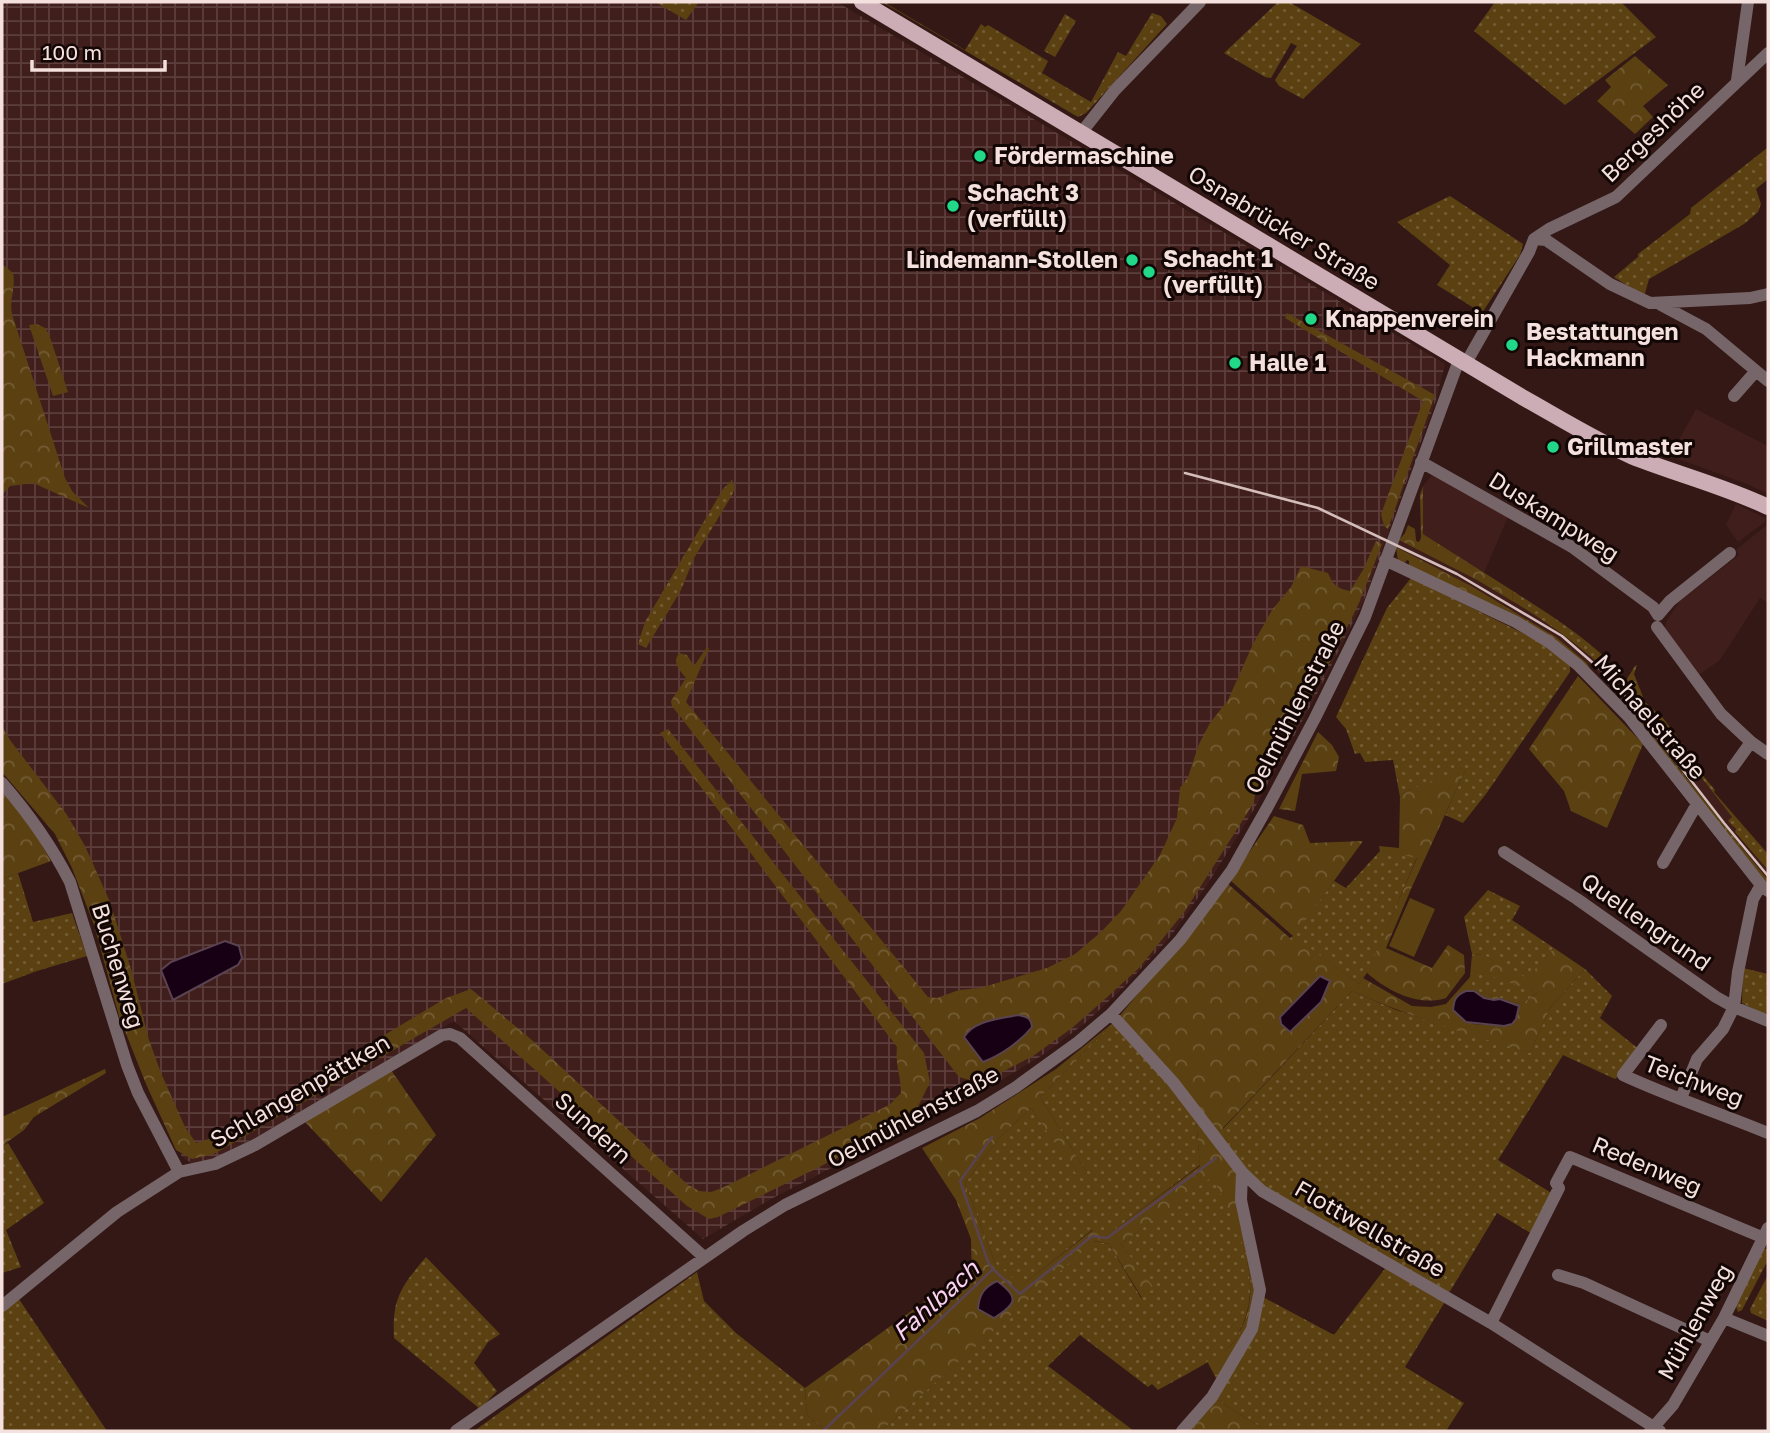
<svg xmlns="http://www.w3.org/2000/svg" width="1770" height="1433" font-family="'Golos Text',sans-serif">
  <style>
    .built { fill: #401e1b }
    .industrial { fill: url(#industrial-grid) }
    .grass { fill: url(#grass-dots) }
    .forest { fill: url(#forest-crowns); fill-rule: evenodd }
    .garden { fill: #5b4112 }
    .water { fill: #170014; stroke: #594350; stroke-width: 2 }
    .lines { fill: none; stroke-linecap: round; stroke-linejoin: round }
    .stream { stroke: #594350; stroke-width: 2.5 }
    .minor { stroke: #76666a; stroke-width: 12 }
    .major { stroke: #ccadb5; stroke-width: 16 }
    .rail { stroke: #d3bebb; stroke-width: 2.5 }
    .poi-dot { fill: #20d887; stroke: #130706; stroke-width: 2.5 }
    .labels { text-anchor: middle; stroke-width: 6; stroke-linejoin: round; paint-order: stroke }
    .street-label { font-size: 23px; fill: #f4e0dd; stroke: #130706 }
    .poi-label { font-size: 23px; font-weight: bold; fill: #f4e0dd; stroke: #130706; text-anchor: start }
    .water-label { font-size: 24px; font-style: italic; fill: #fbd2f1; stroke: #130706 }
  </style>
  <defs>
    <pattern id="industrial-grid" width="8" height="8" patternUnits="userSpaceOnUse" patternTransform="scale(1.75)"><rect width="8" height="8" fill="#401e1b"/><path d="M0 4h8M4 0v8" fill="none" stroke="#5c3e3c"/></pattern>
    <pattern id="grass-dots" width="8" height="8" patternUnits="userSpaceOnUse" patternTransform="scale(1.75)"><rect width="8" height="8" fill="#5b4112"/><path d="M2 2h.1M6 6h.1" fill="none" stroke="#735c34" stroke-width="1.8" stroke-linecap="round"/></pattern>
    <pattern id="forest-crowns" width="20" height="18" patternUnits="userSpaceOnUse" patternTransform="scale(1.75)"><rect width="20" height="18" fill="#5b4112"/><path d="M2 6a3 3 0 1 1 6 0M12 15a3 3 0 1 1 6 0" fill="none" stroke="#735c34"/></pattern>
  </defs>
  <rect width="100%" height="100%" fill="#331815"/>
  <path class="built" d="M1696,409L1768,446V494L1747,484L1670,456Z
    M1431,476H1435L1508,517L1484,573L1423,534V486Z
    M1736,504L1765,518V522L1738,542L1726,525Z
    M1768,524V603L1760,598L1720,660L1699,675L1665,629L1666,622L1679,602L1739,555L1736,550Z
    M1399,540L1477,580L1559,630L1590,655L1627,691L1667,741L1701,777L1732,817L1735,833L1768,870V880L1638,716L1594,668L1556,637L1534,623L1473,587L1396,547Z"/>
  <path class="industrial" d="M2,2H837L1445,364L1436,400L1364,600L1317,694L1253,811L1207,885L1170,937L1124,987L1084,1024L1041,1056L993,1085L771,1199L703,1239L454,1021L262,1134L213,1159L193,1164L182,1157L152,1086L87,883L2,747Z"/>
  <path class="grass" d="M655,2H699L686,20Z
    M882,2H888L887,4L965,50L981,24L985,27L988,25L1048,61L1042,73L1091,102L1118,52L1126,56L1152,13L1161,16L1167,24L1086,113L1078,117Z
    M1278,2H1289L1361,44L1303,99L1279,86L1275,80L1297,46L1291,43L1271,78L1265,77L1224,53Z
    M1495,2H1621L1656,37L1565,105L1474,31Z
    M1065,14L1076,21L1055,57L1044,51Z
    M1767,148L1768,179L1756,189L1761,204L1758,212L1744,224L1649,279L1644,297L1614,277L1638,257V254L1690,214L1691,208Z
    M1450,196L1523,244L1520,255L1482,313L1437,285L1450,265L1397,222Z
    M732,480L735,488L732,495L694,558L681,590L646,648L638,644L645,622L723,489Z
    M1411,578L1545,644L1570,664V672L1486,794L1463,823L1445,815L1465,771L1409,790L1400,797L1393,760L1365,762L1360,753L1355,754L1346,729L1336,717L1387,608Z
    M1513,591C1553,617 1591,640 1622,675L1619,683C1587,650 1552,625 1512,601Z
    M1637,665L1634,674L1645,702L1663,718L1688,751L1685,754L1715,790L1714,792L1768,854V870L1735,832L1736,829L1728,821L1732,817L1701,777L1622,687L1635,666Z
    M1618,692L1768,880V885L1624,704Z
    M1380,851L1417,857L1369,970L1359,984L1293,936L1334,881L1346,888Z
    M18,873L33,922L72,913L87,956L37,971L2,984V879Z
    M1488,890L1520,906L1512,920L1554,948L1527,979L1483,955L1472,954L1464,917Z
    M1743,968L1768,974V1003L1766,1015L1742,1003Z
    M1585,969L1612,996L1600,1018L1640,1050L1621,1075L1615,1079L1563,1055L1498,1160L1553,1194L1534,1235L1497,1213L1449,1293L1259,1184L1229,1148L1223,1129L1352,991L1396,1010L1530,1053L1550,1008Z
    M1475,970L1538,992L1521,1004L1469,989Z
    M1114,1022L1196,1117L1200,1165L1106,1236L1092,1230L1021,1286L995,1263L965,1183L999,1138L1031,1108L1079,1177L1087,1173L1040,1097Z
    M8,1143L44,1203L6,1230L21,1267L2,1273V1146Z
    M1212,1176C1236,1221 1266,1280 1240,1330C1238,1334 1236,1340 1232,1344C1216,1360 1179,1378 1158,1390L1152,1384L1148,1387L1080,1335L1048,1366L1134,1431H881L1093,1241L1109,1244L1141,1298L1153,1288L1121,1244Z
    M1763,1248L1768,1250V1260L1742,1310L1738,1312L1735,1304Z
    M426,1257L500,1334L488,1342L474,1363L497,1391L480,1409L394,1338C392,1298 401,1287 426,1257Z
    M1387,1266L1446,1300L1405,1367L1464,1403L1446,1431H1263L1262,1428L1214,1398L1261,1296L1334,1335Z
    M697,1272L704,1301L736,1333L805,1388L807,1415L826,1431H474Z
    M1768,1275V1321L1751,1313L1750,1309Z
    M19,1299L107,1431H2V1313Z"/>
  <path class="forest" d="M1635,56L1668,85L1643,106L1653,117L1635,134L1597,101L1611,87L1605,80Z
    M2,264L13,273C16,288 9,299 12,314L65,478L72,491L89,508L33,483L10,486L2,495Z
    M1287,313L1435,395L1388,529L1384,526L1381,514L1423,401L1285,318Z
    M37,324L45,328L49,334L68,392L53,396L29,325Z
    M1423,486V534L1513,591L1512,601L1477,580L1399,540L1405,533L1408,525L1415,529L1416,541L1419,542L1421,538L1420,495Z
    M1376,541L1382,544L1359,603L1332,658L1256,791L1253,804L1185,911L1139,968L1104,1000L1072,1028L1033,1056L987,1080L973,1081L959,1077L672,706L671,701L686,678C679,669 672,663 679,653L687,655L694,666L707,647L709,648L686,702L928,997L937,998L959,990L980,988L1047,968L1075,954L1101,932L1121,911L1160,855L1177,818L1180,788L1188,777L1199,744L1210,723L1228,700L1253,644L1272,610L1291,587L1301,566L1328,573C1332,584 1338,589 1350,591L1363,570Z
    M1396,547L1473,587L1556,637L1587,663L1595,678L1564,650L1409,566V561L1407,560L1404,564L1398,561Z
    M1578,676L1643,744L1607,828L1571,811L1564,791L1529,749Z
    M2,726L10,740L67,815L85,846L110,902L131,969L149,1040L161,1073L185,1127L196,1143L215,1137L446,998L471,989L533,1041L687,1184L699,1191L711,1192L722,1188L889,1105L901,1093C901,1077 895,1064 897,1047L660,733L668,729L924,1053L930,1082L913,1117L902,1126L718,1217L709,1219L687,1206L466,1008L214,1154L192,1159L176,1150L146,1084L119,1016L94,925L72,868L55,834L2,772Z
    M1318,732L1332,745L1339,757L1336,771L1302,774L1295,811L1279,809Z
    M1461,769L1465,771L1411,889L1386,948L1432,968L1448,945L1464,955L1465,973L1446,998C1418,1007 1388,991 1367,973L1417,858L1380,851L1379,846L1399,848L1400,797L1409,790Z
    M2,792L29,823L51,861L2,879Z
    M1274,816L1303,825L1310,843L1363,841L1294,936L1359,984L1363,978L1412,1006L1431,1007L1446,1004L1470,977L1472,954L1483,955L1527,978L1554,948L1585,969L1550,1008L1530,1053C1470,1035 1410,1017 1352,991L1223,1128L1229,1148L1118,1018L1228,884L1290,938L1293,936L1230,880ZM1475,971L1537,992V993L1521,1004L1470,989ZM1480,994L1484,998L1514,1005L1504,1026L1472,1024Z
    M1114,1022L1040,1097L1087,1173L1079,1178L1031,1108L999,1138L965,1183L995,1263L1022,1285L1093,1230L1107,1235L1200,1166L1196,1117L1239,1172L1257,1290L1251,1326L1218,1382L1207,1361C1215,1356 1227,1350 1233,1343C1236,1339 1238,1333 1241,1329C1266,1280 1235,1221 1212,1177L1121,1244L1154,1288L1142,1298L1109,1244L1094,1241L881,1431H826L807,1415L805,1388L943,1288H958L972,1279L971,1239L956,1200L922,1148L980,1118L1056,1069Z
    M105,1069L106,1073L34,1117L24,1130L2,1146V1117Z
    M391,1070L436,1135L381,1202L305,1122Z
    M1214,1398L1262,1428L1263,1431H1185Z"/>
  <path class="garden" d="M1410,898L1435,909L1414,957L1389,946Z"/>
  <path class="water" d="M225,941L239,946L242,958L238,965L173,1000L161,970L171,962Z
    M1320,976L1330,981L1321,1002L1290,1032L1281,1024L1280,1017Z
    M1466,991H1474L1484,998L1494,1000L1500,999L1519,1006L1516,1019L1512,1024L1504,1026L1466,1022L1453,1010C1454,999 1456,995 1466,991Z
    M1018,1015C1026,1017 1031,1017 1032,1027C1020,1042 1001,1055 983,1062L964,1037C974,1020 1000,1019 1018,1015Z
    M997,1281C1021,1298 1015,1305 994,1318L978,1309C979,1295 984,1287 997,1281Z"/>
  <g class="lines">
    <path class="stream" d="M992,1137L960,1181L988,1262L993,1269
      M823,1431L993,1269L1020,1294L1092,1236L1107,1238L1216,1158"/>
    <path class="minor" d="M1737,80L1748,2
      M1081,133L1115,90L1200,2
      M1534,239L1546,240L1610,284L1650,303L1750,298L1768,294
      M1661,305L1706,329L1768,381
      M1466,363L1529,252L1534,239L1549,229L1616,197L1768,53
      M1734,396L1756,371
      M1421,462L1572,547L1653,607L1658,615L1670,601L1730,553
      M1385,560L1516,622L1549,642L1578,665L1629,717L1761,885L1768,891
      M1657,627L1721,714L1751,742L1768,754
      M1733,767L1751,742
      M2,783C29,814 51,845 70,882L127,1065L138,1093L179,1172
      M1504,852L1577,899L1716,997L1734,1007L1768,1021
      M1663,863L1697,804
      M1111,1014L1173,1082L1242,1172L1262,1191L1491,1323L1660,1431
      M1661,1025L1623,1075C1670,1097 1720,1113 1768,1133
      M1681,1098L1697,1059L1723,1029L1734,1007L1738,972L1753,899L1761,885
      M1558,1275L1584,1283L1710,1341
      M2,1306L117,1212L179,1172L215,1164L255,1145L442,1035L450,1034L460,1038L704,1257
      M1724,1318L1768,1336
      M1491,1323L1559,1188L1556,1183L1570,1157L1764,1238
      M456,1431L743,1231L785,1205L977,1111L1016,1087L1078,1042L1111,1014L1180,940L1232,870L1267,808L1315,718L1365,617L1459,360
      M1182,1431L1212,1397L1252,1329L1260,1290L1241,1200L1242,1172
      M1650,1431L1673,1405L1724,1318L1768,1228"/>
    <path class="major" d="M862,2L1522,397C1558,417 1593,439 1631,456C1676,474 1724,486 1768,507"/>
    <path class="rail" d="M1185,473L1318,508L1457,574L1562,636L1608,676L1631,703L1724,823L1768,876"/>
  </g>
  <g class="poi-dot">
    <circle cx="980" cy="156" r="7"/>
    <circle cx="953" cy="206" r="7"/>
    <circle cx="1132" cy="260" r="7"/>
    <circle cx="1149" cy="272" r="7"/>
    <circle cx="1311" cy="319" r="7"/>
    <circle cx="1512" cy="345" r="7"/>
    <circle cx="1235" cy="363" r="7"/>
    <circle cx="1553" cy="447" r="7"/>
  </g>
  <g class="labels">
    <g class="street-label">
      <text transform="translate(1653 132) rotate(-44)" y="8">Bergeshöhe</text>
      <text transform="translate(1284 228) rotate(31)" y="8">Osnabrücker Straße</text>
      <text transform="translate(1554 517) rotate(32)" y="8">Duskampweg</text>
      <text transform="translate(1295 707) rotate(-63)" y="8">Oelmühlenstraße</text>
      <text transform="translate(1650 717) rotate(49)" y="8">Michaelstraße</text>
      <text transform="translate(1646 922) rotate(35)" y="8">Quellengrund</text>
      <text transform="translate(118 966) rotate(73)" y="8">Buchenweg</text>
      <text transform="translate(1694 1081) rotate(21)" y="8">Teichweg</text>
      <text transform="translate(300 1091) rotate(-30)" y="8">Schlangenpättken</text>
      <text transform="translate(913 1117) rotate(-28)" y="8">Oelmühlenstraße</text>
      <text transform="translate(593 1128) rotate(42)" y="8">Sundern</text>
      <text transform="translate(1647 1166) rotate(23)" y="8">Redenweg</text>
      <text transform="translate(1370 1229) rotate(30)" y="8">Flottwellstraße</text>
      <text transform="translate(1695 1322) rotate(-61)" y="8">Mühlenweg</text>
    </g>
    <g class="poi-label">
      <text x="994" y="164">Fördermaschine</text>
      <text x="967" y="201">Schacht 3<tspan x="967" dy="26">(verfüllt)</tspan></text>
      <text x="1163" y="267">Schacht 1<tspan x="1163" dy="26">(verfüllt)</tspan></text>
      <text x="1118" y="268" text-anchor="end">Lindemann-Stollen</text>
      <text x="1325" y="327">Knappenverein</text>
      <text x="1526" y="340">Bestattungen<tspan x="1526" dy="26">Hackmann</tspan></text>
      <text x="1249" y="371">Halle 1</text>
      <text x="1567" y="455">Grillmaster</text>
    </g>
    <g class="water-label">
      <text transform="translate(936 1301) rotate(-42)" y="8">Fahlbach</text>
    </g>
  </g>
  <rect width="1770" height="1433" fill="none" stroke="#f4e0dd" stroke-width="7"/>
  <path d="M32 60v10h133v-10" fill="none" stroke="#f4e0dd" stroke-width="3.5"/>
  <text x="42" y="60" font-size="21" fill="#f4e0dd" stroke="#130706" stroke-width="5" paint-order="stroke">100 m</text>
</svg>
